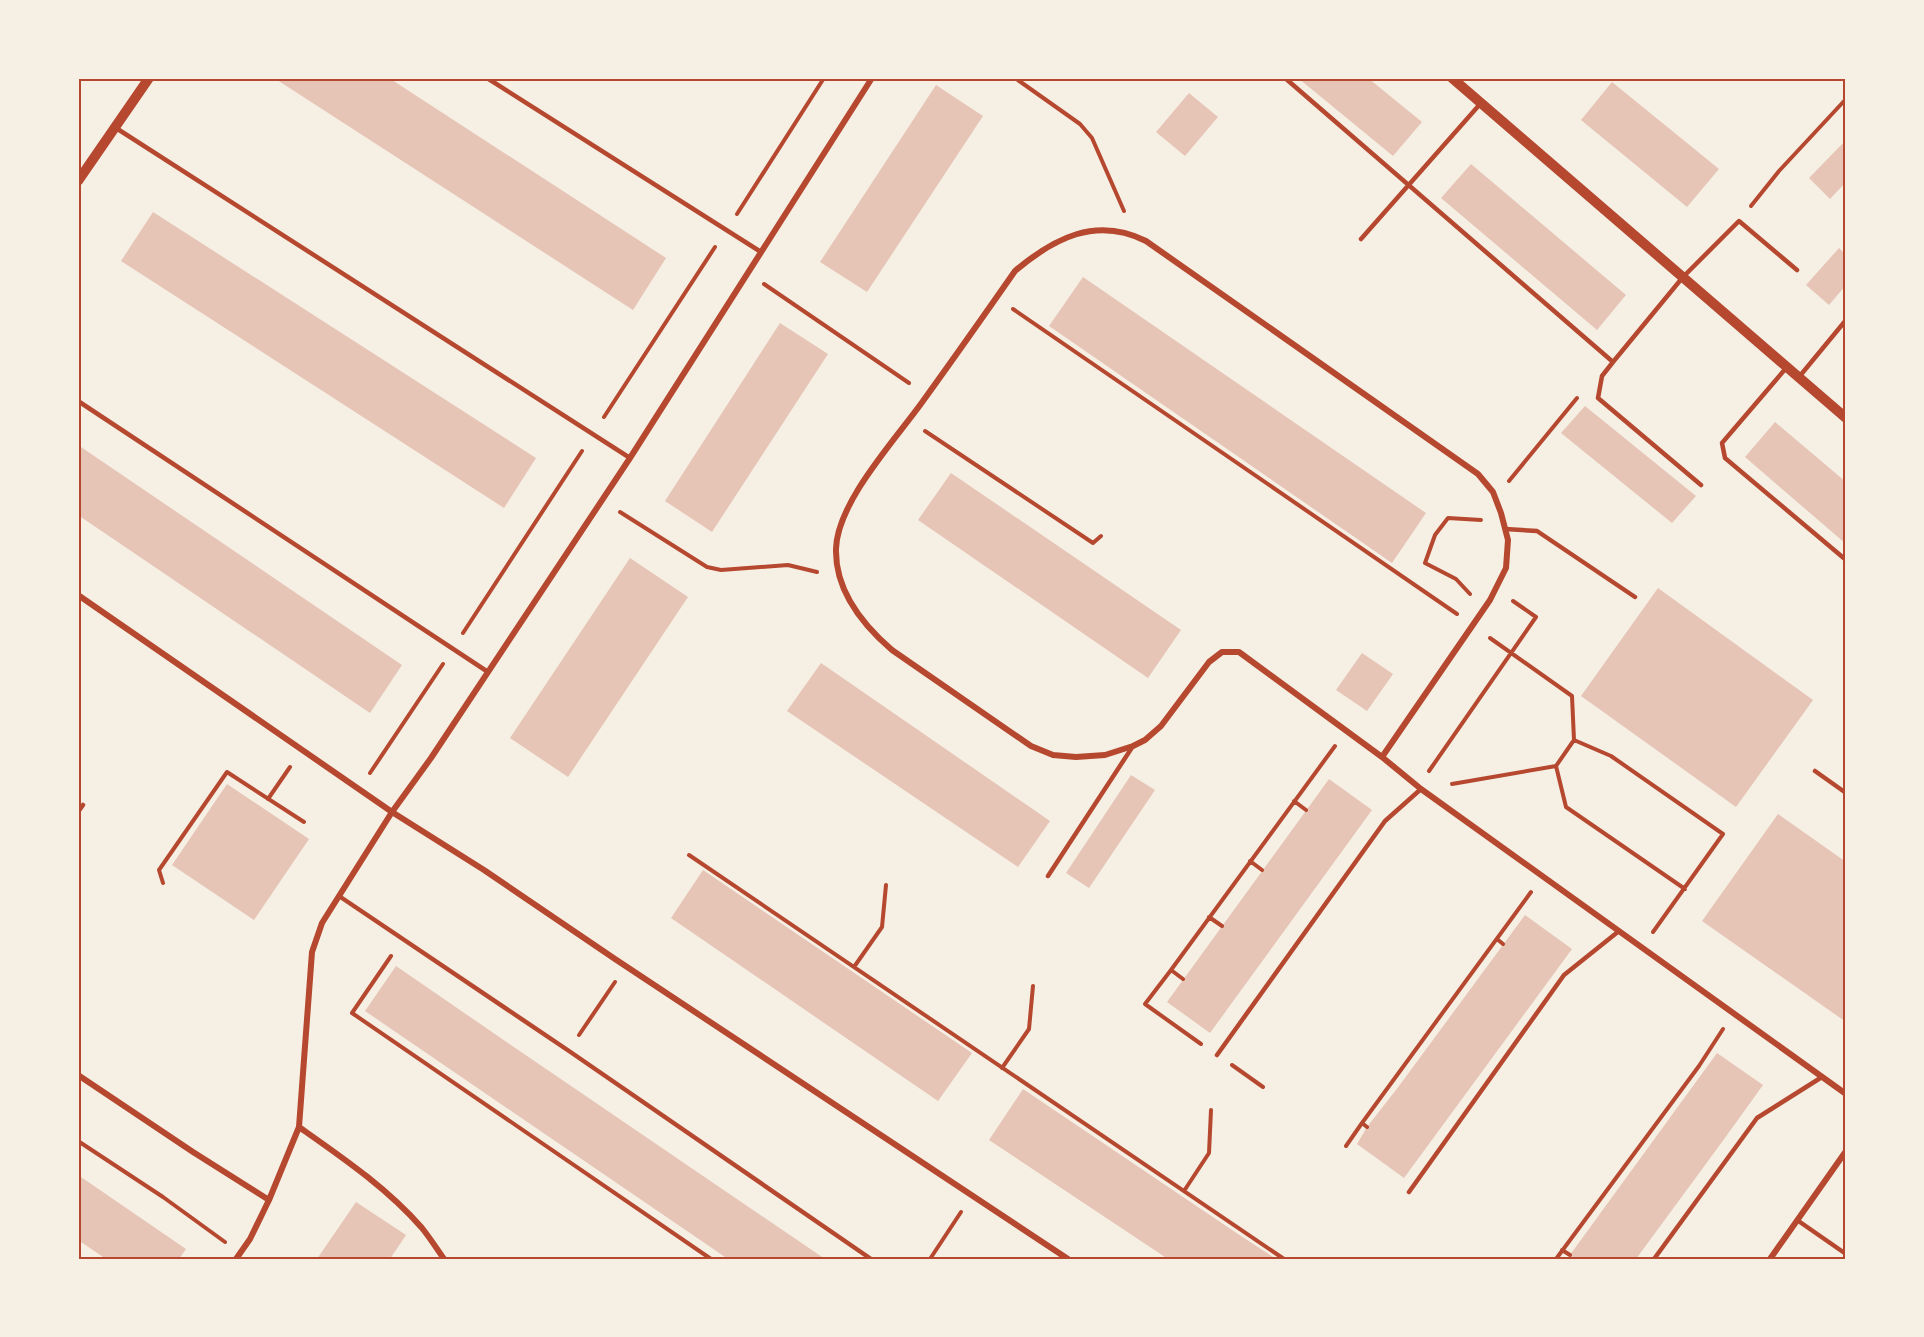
<svg xmlns="http://www.w3.org/2000/svg" width="1924" height="1337" font-family="Montserrat,sans-serif">
  <style>
    .building { fill: #e6c5b7 }
    .lines { fill: none; stroke-linecap: round; stroke-linejoin: round }
    .path { stroke: #b5482f; stroke-width: 4 }
    .service { stroke: #b5482f; stroke-width: 4.5 }
    .minor { stroke: #b5482f; stroke-width: 6 }
    .tertiary { stroke: #b5482f; stroke-width: 10 }
    .neatline { fill: none; stroke: #b5482f; stroke-width: 2 }
  </style>
  <rect width="100%" height="100%" fill="#f6efe4"/>
  <path class="building" d="M274,78H389L666,258L633,310Z
    M1298,78H1368L1422,122L1393,156Z
    M1612,82L1719,169L1687,207L1581,120Z
    M936,85L983,116L867,292L820,262Z
    M1189,93L1218,117L1185,156L1156,132Z
    M1846,140V182L1830,199L1809,178Z
    M1471,164L1626,295L1597,330L1441,198Z
    M153,212L536,458L504,508L121,261Z
    M1839,248L1846,255V285L1829,305L1806,285Z
    M1083,277L1426,513L1392,563L1049,326Z
    M780,323L828,354L712,532L665,501Z
    M1585,406L1696,496L1672,523L1561,433Z
    M1775,422L1846,482V544L1745,457Z
    M78,445L402,665L370,713L78,515Z
    M951,473L1181,630L1148,678L918,520Z
    M630,558L688,597L568,777L510,738Z
    M1658,588L1813,700L1736,807L1581,696Z
    M1362,653L1393,674L1367,711L1336,690Z
    M821,663L1050,821L1018,867L787,711Z
    M1131,775L1155,790L1089,888L1066,873Z
    M1329,779L1372,810L1210,1033L1167,1002Z
    M227,784L309,839L254,920L172,865Z
    M1778,814L1846,862V1022L1702,921Z
    M703,870L972,1053L938,1101L671,918Z
    M1525,915L1572,949L1404,1178L1357,1144L1367,1127L1399,1086Z
    M396,966L508,1043L825,1259H728L539,1130L365,1011Z
    M1717,1053L1763,1085L1722,1142L1636,1259H1567Z
    M1023,1089L1238,1234L1276,1259H1168L989,1140Z
    M78,1175L186,1249L179,1259H106L78,1240Z
    M356,1202L406,1235L390,1259H317Z"/>
  <g class="lines">
    <path class="path" d="M1015,78L1080,124L1092,138L1124,211
      M1751,206L1779,171L1846,99
      M737,214L824,78
      M764,284L909,383
      M1013,309L1457,614
      M604,417L715,247
      M925,431L1093,543L1101,536
      M1509,481L1577,398
      M620,512L707,567L721,570L788,565L817,572
      M1470,594L1456,579L1425,563L1435,535L1448,518L1481,520
      M463,633L582,451
      M1490,638L1572,696L1574,740L1611,756L1723,834L1653,932
      M1556,766L1566,807L1685,889
      M1429,771L1536,617L1513,601
      M370,773L443,664
      M1452,784L1556,766L1574,740
      M268,799L290,767
      M1294,801L1306,810
      M689,855L1284,1259
      M1250,861L1262,870
      M163,883L159,870L227,772L304,822
      M1209,917L1222,926
      M1497,939L1503,944
      M391,956L352,1013L711,1259
      M854,967L882,927L886,885
      M1171,970L1145,1004L1201,1044
      M1183,979L1171,970L1335,746
      M579,1035L615,982
      M1232,1065L1263,1087
      M1002,1068L1029,1029L1033,986
      M1367,1127L1362,1123L1531,892
      M78,1141L163,1197L225,1242
      M1346,1146L1362,1123
      M1184,1191L1209,1153L1211,1110
      M1562,1250L1570,1255
      M930,1259L961,1212
      M1556,1259L1699,1066L1723,1029"/>
    <path class="service" d="M487,78L761,252
      M1285,78L1613,362
      M116,128L630,458
      M1361,239L1481,103
      M1787,367L1722,443L1725,458L1846,560
      M1799,377L1846,320
      M78,401L488,672
      M1701,485L1598,398L1602,376L1613,362L1683,277L1739,221L1797,270
      M1505,529L1537,531L1635,597
      M1815,771L1846,793
      M78,812L83,805
      M1048,876L1133,746
      M339,896L569,1051L871,1259
      M1217,1055L1385,821L1421,789
      M1409,1192L1564,975L1619,931
      M1797,1220L1846,1254
      M1654,1259L1757,1118L1822,1077"/>
    <path class="minor" d="M78,595L392,812L484,870L615,959L1068,1259
      M1382,757L1490,600L1506,568L1508,540L1501,513L1493,492L1478,474L1146,241C1096,216 1054,238 1015,271C985,314 954,358 923,401C896,439 837,502 836,549C835,590 863,625 892,650L1031,746L1053,755L1076,757L1105,755L1133,746L1145,740L1161,726L1209,662L1222,652H1239L1382,757L1421,789L1846,1094
      M78,1075L193,1152L269,1200
      M299,1127C343,1158 387,1188 422,1228C430,1238 437,1249 444,1259
      M236,1259L250,1239L269,1200L299,1127L312,952L322,923L392,812L431,758L630,458L872,78
      M1770,1259L1846,1151"/>
    <path class="tertiary" d="M1452,78L1846,418
      M78,181L149,78"/>
  </g>
  <rect width="1924" height="1337" fill="none" stroke="#f6efe4" stroke-width="159"/>
  <rect x="80" y="80" width="1764" height="1178" class="neatline"/>
</svg>
